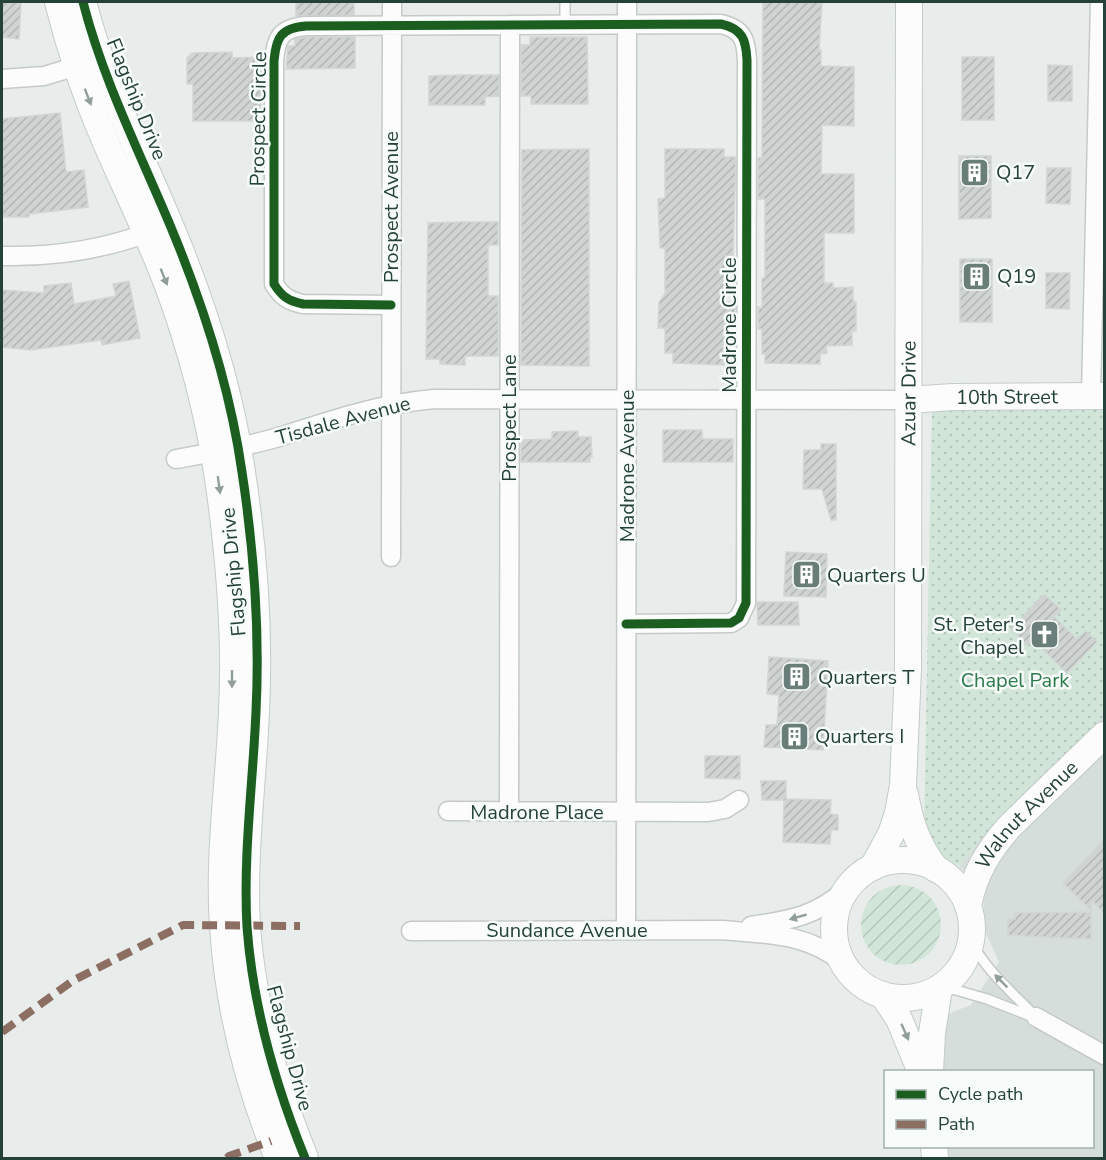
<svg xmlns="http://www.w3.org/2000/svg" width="1106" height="1160" font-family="'Nunito Sans',sans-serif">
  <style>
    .built { fill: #d6dedb }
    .park { fill: url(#park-dots) }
    .garden { fill: url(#garden-furrows) }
    .building { fill: url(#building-hatch); stroke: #d1d6d4; stroke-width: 1.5 }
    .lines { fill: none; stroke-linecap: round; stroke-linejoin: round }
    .lane-casing { stroke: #c5cac8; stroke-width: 12 }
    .street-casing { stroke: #c5cac8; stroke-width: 21 }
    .secondary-casing { stroke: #c3cbc8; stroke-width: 28 }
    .lane { stroke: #fcfcfc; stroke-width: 9 }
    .street { stroke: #fcfcfc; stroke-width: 18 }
    .secondary { stroke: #fcfcfc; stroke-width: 26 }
    .quiet { stroke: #8d6e63; stroke-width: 8; stroke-dasharray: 15 8; stroke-linecap: butt }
    .cycleway-casing { stroke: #f7fbf9; stroke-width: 13 }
    .cycleway { stroke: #1b5e20; stroke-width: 9 }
    .oneway { fill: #909f9b }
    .labels { text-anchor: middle; stroke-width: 5; stroke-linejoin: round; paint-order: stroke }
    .street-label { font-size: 20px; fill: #24423a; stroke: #f7fbf9 }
    .poi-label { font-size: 20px; fill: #24423a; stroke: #f7fbf9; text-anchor: start }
    .park-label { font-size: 20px; fill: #2d7a4b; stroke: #f7fbf9 }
  </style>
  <defs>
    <pattern id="park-dots" width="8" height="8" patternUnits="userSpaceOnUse" patternTransform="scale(1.5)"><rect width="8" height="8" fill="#d1e6d8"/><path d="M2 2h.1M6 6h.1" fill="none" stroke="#b3c6ba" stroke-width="1.8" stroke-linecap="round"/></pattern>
    <pattern id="garden-furrows" width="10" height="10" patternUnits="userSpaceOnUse" patternTransform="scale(1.5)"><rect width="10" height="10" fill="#d1e6d8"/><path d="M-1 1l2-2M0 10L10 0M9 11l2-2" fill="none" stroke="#b3c6ba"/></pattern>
    <pattern id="building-hatch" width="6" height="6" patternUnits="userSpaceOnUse" patternTransform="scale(1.5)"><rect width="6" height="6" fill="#cfd4d2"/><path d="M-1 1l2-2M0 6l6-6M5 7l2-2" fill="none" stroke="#b2b7b5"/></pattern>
  </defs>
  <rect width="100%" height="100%" fill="#e8edeb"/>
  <path class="built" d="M1104,715V1158H929V1147L1092,1146V1072L927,1071L921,1024L971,1005L999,962L984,929L983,891L959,866L980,840L1015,809Z"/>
  <path class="park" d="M1104,402V715L1015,809L980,840L959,866L938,852L924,826L932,404Z"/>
  <path class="garden" d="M861 925a40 40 0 1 1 80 0a40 40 0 1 1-80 0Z"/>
  <path class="building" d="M2,2H21L19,39L2,37Z
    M296,2H354V15L296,16Z
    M763,2H822L819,50H821V66L854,67V126L822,125L821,174H854V233H824V283H833V288L853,287V301L856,302V331H852V345L826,346L827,353L820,354V364L765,363V353L762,354V329H758V307L762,308V278H765V199H758V158H762Z
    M307,37H355V68L286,69L288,46H295V39Z
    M530,37H587L588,104H531V96H521V45H530Z
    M232,52V58L261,57V111L254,112V121H193V84H187V58L192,53Z
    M962,57H994V120H962Z
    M1048,65L1072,66V101H1048Z
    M460,75H499V96L485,97V105H429V76Z
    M60,113L66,172L84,170L88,207L29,214V217H2V119Z
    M589,149V366L521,365L522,150Z
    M665,149H724V157H736L733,256L725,255V302H732V306H735V329H725L726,365L673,363V353H665V328H658L659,302L665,294V248H660L658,199L665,198Z
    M959,156H991V218L959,219Z
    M1047,168H1071L1070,204L1046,203Z
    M459,222H498V245H488V296H498V356H465V365L440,364V359H426L428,223Z
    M960,259H992V322H960Z
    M1046,273H1070L1069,309L1046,308Z
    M129,281L140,338L102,345L101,340L31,350L2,347V290L44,293V286L71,283L74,304L116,296L113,284Z
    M663,430H702V439H733V462H663Z
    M578,431V437H591L592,457H590V462H521V440L552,439V432Z
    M821,444H836V520H831L822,489H803L804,450H821Z
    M786,552L827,554L826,597L784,596Z
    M1044,594L1061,610L1054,617L1077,639L1086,631L1097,642L1067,673L1033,640L1027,645L1011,629Z
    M757,602H798L799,625H758Z
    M769,657L828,661L823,750L764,747L766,725H777L779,695L767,694Z
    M705,756H740V779L705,778Z
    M761,781H786V799L831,800L830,814L838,815V830H831L830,844L783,842L784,800H762Z
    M1104,840V913L1091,900V910L1063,883Z
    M1091,912V939L1008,935V919H1015L1014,913Z"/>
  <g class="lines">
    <defs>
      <path id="lane" d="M565,25V2
        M971,941C986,971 1013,993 1036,1017
        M942,986L987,999L1033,1017"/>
      <path id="street" d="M2,79L44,76L77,66
        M2,256C50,257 101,250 147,233
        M391,305L303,304C289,301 282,297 274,284V61C276,37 281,28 306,26L721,24C743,29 746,40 747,60L746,603L739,618L731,623L626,624
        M1091,395L1100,2
        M176,459C210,453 245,447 279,437C332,420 378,404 434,399L908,400
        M391,557L392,2
        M448,811L708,812L725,809L739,800
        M509,812L510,25
        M751,926C792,920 816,916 848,888
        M626,930L627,2
        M411,931L722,930C766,934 806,933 842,962
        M1036,1017L1104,1055"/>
      <g id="secondary">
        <path d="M58,2C70,50 86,97 106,143C127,191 150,238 168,286C191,348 208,413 218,478C229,555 236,633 232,711C229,783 218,854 223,926C228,1006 248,1085 278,1158"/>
        <path d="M83,2C103,80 139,151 170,225C203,304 230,387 242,472C254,551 260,631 256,711C253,783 243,854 247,927C253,1007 275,1084 305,1158"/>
        <path id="s1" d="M908,400L953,397L1104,396"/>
        <path d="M905,794C910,823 918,846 936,869"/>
        <circle cx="903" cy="929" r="69"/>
        <path id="s2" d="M873,867L891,834L898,813L903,785L908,669L909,2"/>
        <path id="s3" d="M968,906C974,874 988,851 1009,827L1104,735"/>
        <path d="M883,995L899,1019L921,1072"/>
        <path d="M930,1072L932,1033L939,989"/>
        <path d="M934,1146L935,1158"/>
      </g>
    </defs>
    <use href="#lane" class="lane-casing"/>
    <use href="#street" class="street-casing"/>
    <use href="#secondary" class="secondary-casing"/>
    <use href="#lane" class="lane"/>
    <use href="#street" class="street"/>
    <use href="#secondary" class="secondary"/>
    <path class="quiet" d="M2,1032L74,980L183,925L300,926
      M227,1158L229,1156L271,1141"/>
    <defs>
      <path id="cycleway" d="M83,2C103,80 139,151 170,225C203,304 230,387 242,472C254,551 260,631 256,711C253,783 243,854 247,927C253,1007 275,1084 305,1158
        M391,305L303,304C289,301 282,297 274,284V61C276,37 281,28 306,26L721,24C743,29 746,40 747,60L746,603L739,618L731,623L626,624"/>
    </defs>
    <use href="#cycleway" class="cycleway-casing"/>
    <use href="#cycleway" class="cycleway"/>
  </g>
  <defs><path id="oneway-solid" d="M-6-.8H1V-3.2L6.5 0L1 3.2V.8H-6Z" transform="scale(1.5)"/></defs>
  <g class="oneway">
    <use href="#oneway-solid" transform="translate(88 97) rotate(69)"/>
    <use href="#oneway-solid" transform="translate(164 277) rotate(68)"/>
    <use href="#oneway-solid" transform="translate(219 485) rotate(82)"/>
    <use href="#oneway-solid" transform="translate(232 679) rotate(90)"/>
    <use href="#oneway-solid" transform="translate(798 917) rotate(164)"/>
    <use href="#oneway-solid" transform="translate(1001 981) rotate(-135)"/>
    <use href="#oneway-solid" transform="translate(905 1032) rotate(66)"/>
  </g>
  <defs>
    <symbol id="building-square" viewBox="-11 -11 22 22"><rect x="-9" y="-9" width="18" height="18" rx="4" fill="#697e78" stroke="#f7fbf9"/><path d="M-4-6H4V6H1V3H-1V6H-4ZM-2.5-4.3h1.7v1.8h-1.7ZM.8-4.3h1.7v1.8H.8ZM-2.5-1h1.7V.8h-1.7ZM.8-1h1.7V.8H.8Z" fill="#fff"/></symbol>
    <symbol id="church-square" viewBox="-11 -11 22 22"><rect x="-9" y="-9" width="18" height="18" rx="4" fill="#697e78" stroke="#f7fbf9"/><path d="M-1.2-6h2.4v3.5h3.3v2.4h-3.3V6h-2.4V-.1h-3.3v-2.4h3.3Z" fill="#fff"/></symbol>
  </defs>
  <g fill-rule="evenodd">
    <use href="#building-square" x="958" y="156" width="33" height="33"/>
    <use href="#building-square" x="960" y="260" width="33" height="33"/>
    <use href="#building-square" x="790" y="558" width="33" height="33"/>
    <use href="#church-square" x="1028" y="618" width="33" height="33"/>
    <use href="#building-square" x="780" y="660" width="33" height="33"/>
    <use href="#building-square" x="778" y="720" width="33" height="33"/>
  </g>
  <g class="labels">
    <g class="street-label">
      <text transform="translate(137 99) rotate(68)" y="7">Flagship Drive</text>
      <text transform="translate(258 119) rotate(-89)" y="7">Prospect Circle</text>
      <text transform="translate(391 207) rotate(-90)" y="7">Prospect Avenue</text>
      <text transform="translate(729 325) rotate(-90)" y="7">Madrone Circle</text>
      <text dy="7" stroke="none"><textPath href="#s2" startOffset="480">Azuar Drive</textPath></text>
      <text dy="7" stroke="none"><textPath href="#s1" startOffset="99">10th Street</textPath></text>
      <text transform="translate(509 418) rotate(-90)" y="7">Prospect Lane</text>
      <text transform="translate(343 420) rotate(-15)" y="7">Tisdale Avenue</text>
      <text transform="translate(627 466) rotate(-90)" y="7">Madrone Avenue</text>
      <text transform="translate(233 572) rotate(-95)" y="7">Flagship Drive</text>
      <text x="537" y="819">Madrone Place</text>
      <text dy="7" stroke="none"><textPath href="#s3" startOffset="111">Walnut Avenue</textPath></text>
      <text x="567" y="937">Sundance Avenue</text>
      <text transform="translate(290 1048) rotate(75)" y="7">Flagship Drive</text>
    </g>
    <g class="poi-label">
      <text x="996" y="179">Q17</text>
      <text x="997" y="283">Q19</text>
      <text x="827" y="582">Quarters U</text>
      <text x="1024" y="631" text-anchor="end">St. Peter's<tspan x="1024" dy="23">Chapel</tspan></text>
      <text x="818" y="684">Quarters T</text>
      <text x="815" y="743">Quarters I</text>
    </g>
    <g class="park-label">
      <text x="1015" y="687">Chapel Park</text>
    </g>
  </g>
  <rect width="1106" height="1160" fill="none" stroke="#24423a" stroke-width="6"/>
  <rect x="884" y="1070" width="210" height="78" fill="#f7fbf9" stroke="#a3b1ad" stroke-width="1.5"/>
  <rect x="896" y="1090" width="30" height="9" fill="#1b5e20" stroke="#a3b1ad" stroke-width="1.5"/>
  <text x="938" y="1100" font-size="18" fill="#24423a">Cycle path</text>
  <rect x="896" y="1120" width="30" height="9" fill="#8d6e63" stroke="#a3b1ad" stroke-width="1.5"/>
  <text x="938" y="1130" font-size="18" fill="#24423a">Path</text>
</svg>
